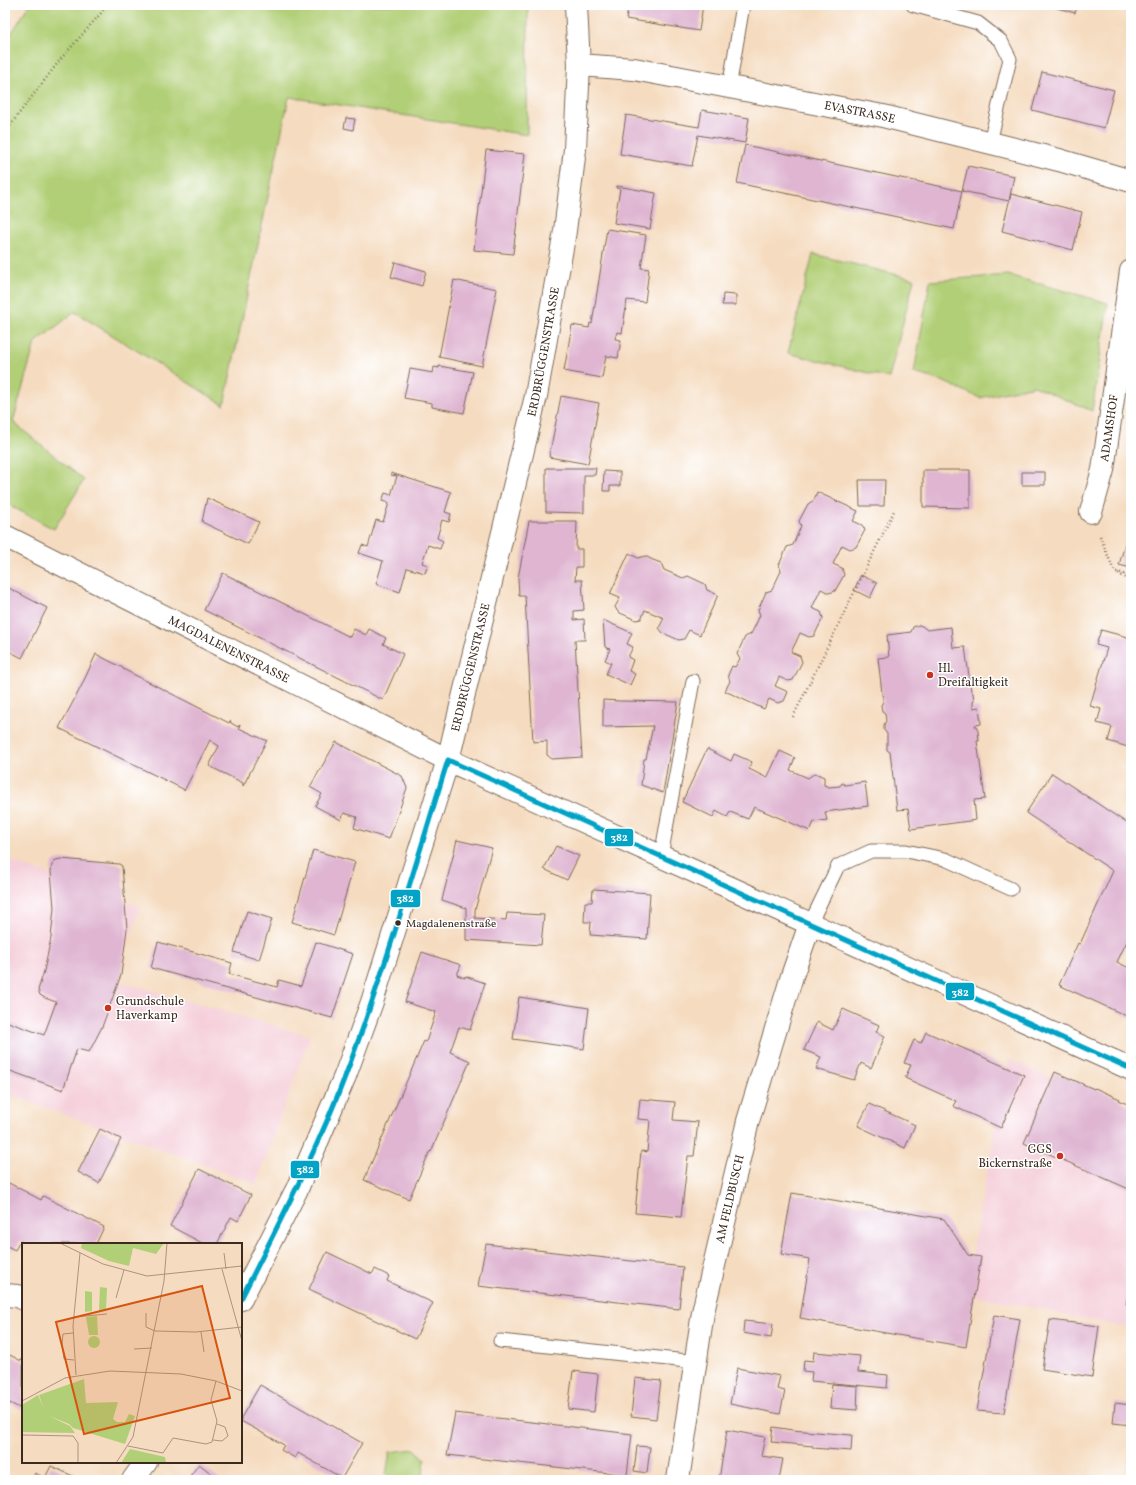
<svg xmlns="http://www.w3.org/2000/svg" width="1136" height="1485" font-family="Vollkorn,serif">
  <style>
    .built { fill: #f5cfda }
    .green { fill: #b1cf76; stroke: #767c4a }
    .building { fill: #dfb5d2 }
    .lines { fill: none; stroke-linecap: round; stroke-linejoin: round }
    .service-casing { stroke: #7c6856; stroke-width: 15 }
    .minor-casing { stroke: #7c6856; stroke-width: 24 }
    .path { stroke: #7c6856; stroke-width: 2.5; stroke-dasharray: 1 3; stroke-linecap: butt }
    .service { stroke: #fff; stroke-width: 13 }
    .minor { stroke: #fff; stroke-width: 22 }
    .bus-1-casing { stroke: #fff; stroke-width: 8 }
    .bus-1 { stroke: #03a3c5; stroke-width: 5 }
    .poi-dot { fill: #c8321e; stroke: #fff; stroke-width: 1.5 }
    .bus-dot { fill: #3b2a1e; stroke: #fff; stroke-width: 1.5 }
    .labels { text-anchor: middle; stroke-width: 3; stroke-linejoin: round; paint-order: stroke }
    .bus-label { font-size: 11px; fill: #3b2a1e; stroke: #fff; text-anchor: start }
    .street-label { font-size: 12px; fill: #3b2a1e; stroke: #fff }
    .poi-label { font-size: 12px; fill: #3b2a1e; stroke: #fff; text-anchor: start }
    .inset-road { fill: none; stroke: #ab947f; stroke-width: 1 }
    .view { fill: #d7540e; fill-opacity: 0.15; stroke: #d7540e; stroke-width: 2 }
    .inset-edge { fill: none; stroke: #3b2a1e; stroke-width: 2 }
    .line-badge { stroke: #fff; stroke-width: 1.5 }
    .badge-label { font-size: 11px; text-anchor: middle; font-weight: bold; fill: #fff }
  </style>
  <rect width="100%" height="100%" fill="#fff"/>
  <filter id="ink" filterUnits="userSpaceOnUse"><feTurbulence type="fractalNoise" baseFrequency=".025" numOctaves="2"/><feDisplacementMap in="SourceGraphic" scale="8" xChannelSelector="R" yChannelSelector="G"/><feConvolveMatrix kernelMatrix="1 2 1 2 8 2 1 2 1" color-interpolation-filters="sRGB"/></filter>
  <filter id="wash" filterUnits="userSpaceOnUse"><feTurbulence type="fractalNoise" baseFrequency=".012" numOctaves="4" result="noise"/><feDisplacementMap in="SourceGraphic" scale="16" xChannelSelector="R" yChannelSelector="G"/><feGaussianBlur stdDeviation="0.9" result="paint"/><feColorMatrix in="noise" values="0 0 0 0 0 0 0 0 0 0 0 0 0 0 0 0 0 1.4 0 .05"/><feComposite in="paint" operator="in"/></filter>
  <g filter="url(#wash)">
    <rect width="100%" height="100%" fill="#f5dbbf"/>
    <path class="built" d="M5,859L140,907L115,980L310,1036L256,1184L5,1093Z
      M1009,1059L1131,1115V1329L965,1293L982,1198Z"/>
    <path class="green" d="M29,5H528L527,135L289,97L224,405L75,312L35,343L13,422L84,480L54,529L5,503V44Z
      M813,254L914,279L889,378L788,353Z
      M1008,275L1108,303L1092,411L1034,386L980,398L942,381L914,373L930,281Z
      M415,1449L425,1460L422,1480H394L386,1475L390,1452Z"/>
    <g id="blocks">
      <path class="building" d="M629,5H703L699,31L626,19Z
        M1046,5H1078L1075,13Z
        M1042,72L1114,90L1104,128L1032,110Z
        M702,110L749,118L745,143L698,135L692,166L620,154L626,115L699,127Z
        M346,118L355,119L353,130L344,128Z
        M745,145L962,191L968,166L1014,176L1009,201L962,191L954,229L737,183Z
        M486,150L525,154L513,254L474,250Z
        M617,186L656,193L650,229L614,223L620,189L616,188Z
        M1011,194L1082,212L1073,250L1002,231Z
        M607,229L646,235L641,268L649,269L645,302L627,300L622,333L617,332L615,339L621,340L618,358L606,356L602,378L564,371L572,325L589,328L590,323L592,324Z
        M395,262L426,271L422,286L391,277Z
        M454,280L497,289L482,366L439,357Z
        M723,294L736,295V305H722Z
        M439,366L473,372L464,413L432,407V403L404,398L410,369L433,373L434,367L439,368Z
        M561,396L599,403L588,464L549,457Z
        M546,468H596L595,475H584V513L546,512Z
        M923,470H970V508L923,507Z
        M604,471L620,472V486H610V491H603Z
        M1022,472H1045V485H1022Z
        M391,473L451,492L445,512L451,514L449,522L442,520L437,538L443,541L440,549L428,545L422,563L428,565L425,573L407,568L400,592L376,584L383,561L359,553L362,545L368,547L376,520L383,522L389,503L382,501L385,493L391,495L397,476L391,475Z
        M859,480H885L884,506H860Z
        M817,492L858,511L853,521L862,525L865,530L856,547L850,549L842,545L833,564L842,568L844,575L835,591L829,593L821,589L812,608L821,612L823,618L814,636L809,637L800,633L796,642L791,652L800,656L802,662L793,680L788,681L779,677L775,686L788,692L784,701L778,703L769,699L764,709L725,691L730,681L728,675L732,666L735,667L740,659L737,654L745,637L751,634L756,624L760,615L758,610L766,592L772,590L781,571L779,565L787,547L793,545L801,526L799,521L808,504L814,500Z
        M207,498L259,522L248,544L202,522Z
        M529,521H577L576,549H582V567H576L575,580H582L584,610L574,611V620L584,619L585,640H575L582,757L552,759L547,755V741L533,742L525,596H519L518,578Z
        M1131,523V568L1119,565Z
        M629,553L638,558L645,556L653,560L661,563L664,570L683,578L688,576L705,584L707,590L718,595L700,635L689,630L684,639L679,640L663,633L659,628L664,618L645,610L641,619L636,620L618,612L615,607L620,598L610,594Z
        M223,573L350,637L354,629L366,635L369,629L386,638L383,644L403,654L383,700L204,610Z
        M861,575L877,583L870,598L854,590Z
        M5,586L47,608L22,658L5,649Z
        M603,620L632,633L627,644L633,647L628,657L633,660L629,671L635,674L630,685L606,674L611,663L605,660L610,649L605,647Z
        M919,625L922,626L927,630L951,627L953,648L965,647L971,691L973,693L974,701L973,702V708L979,707L981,724L975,725L978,731L979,741H977L985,799L974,800L976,820L911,829L908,809L897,810L890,752L887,750V734L884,730V725L886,721L885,713L882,711L881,705L883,702L878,658L889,657L887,635L911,632L913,627Z
        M1101,630L1131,638V748L1108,741L1112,727L1097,723L1101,709L1090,706L1107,648L1096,645Z
        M96,654L123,668V669L229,723L230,721L231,722V723L238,727L240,724L239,728L265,740H267L243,786V783L209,766L219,746L210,740L184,791L183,789L59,728L81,687Z
        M603,700L620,701L678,702L663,793L641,785L644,759H646L653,726L603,727Z
        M336,742L402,776L407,788L389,839L354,828L357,817L344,813L341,820L315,806L322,794L310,787Z
        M707,749L731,761L734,754L752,762L749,769L767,778L780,751L795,758L790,770L808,778L815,773L824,777V785L829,787L840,786L842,783L845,785L865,782L868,806L825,812L827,820L814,822L810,831L754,807L748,819L730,812L727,817L716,811L713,817L682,802Z
        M1052,773L1131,826V933L1117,962L1131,969V1018L1059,985L1078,943L1080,944L1113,871L1026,813Z
        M457,840L492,848L475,910V918L506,920L507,913L544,915L541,945L466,940V908L442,900Z
        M556,846L579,856L567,880L544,869Z
        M313,850L355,862L334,935L292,922Z
        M61,859L119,864L122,866L127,929L121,975L102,1027L89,1052L77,1049L63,1090L5,1069V1021L44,1035L56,1002L45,998L40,995L38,990L44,971L51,938L54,908L51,871L52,865L56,860Z
        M593,889L650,893L647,939L590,935L591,922H584L585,902H592Z
        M247,911L272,919L259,960L234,952Z
        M158,942L232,963L229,974L277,987L279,980L301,986L316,942L353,954L332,1018L151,968Z
        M422,952L461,965L457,975L465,978V976L485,983L470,1030L459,1027L450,1052L470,1061L431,1152L430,1151L409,1199L364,1180L424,1041L426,1042L436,1012L405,1002Z
        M519,997L589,1008L584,1049L513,1039Z
        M843,1009L879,1025L876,1032L885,1036L871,1068L861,1063L854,1080L816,1069L821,1057L804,1050L817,1022L833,1030Z
        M926,1032L1024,1075L1001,1128L953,1106L956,1101L905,1078L911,1065L904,1063L914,1040L921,1043Z
        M1055,1072L1094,1089L1095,1088L1120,1099L1119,1100L1131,1106V1186L1129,1189L1024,1143Z
        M640,1099L675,1102L673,1120L698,1122L694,1156H688L681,1217L635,1213L641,1151L647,1152L650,1120L638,1119Z
        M869,1104L915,1125L905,1148L858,1126Z
        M100,1129L121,1139L99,1183L78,1172Z
        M199,1169L251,1195L238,1221L231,1217L217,1244H204L170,1226Z
        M9,1183L41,1200L43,1196L104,1227L96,1244H26L20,1241L15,1250L5,1245V1192Z
        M792,1193L944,1219L968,1255L981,1257L966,1347L800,1318L810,1259L781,1254Z
        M486,1244L683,1267L679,1309L478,1286Z
        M327,1252L372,1274L375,1269L389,1276L387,1281L433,1303L415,1339L309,1289Z
        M1130,1287H1131V1305L1126,1304Z
        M994,1315L1020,1319L1004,1413L977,1411Z
        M1050,1320L1099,1326L1092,1377L1042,1369Z
        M744,1321L773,1324L771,1338L743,1333Z
        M814,1352L860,1356L858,1372L888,1375L887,1388L811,1381L812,1372L803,1371L804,1360L813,1361Z
        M10,1355L21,1361L23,1358V1410L10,1403L5,1413V1365Z
        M737,1368L780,1376L777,1389L785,1391L780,1414L730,1404Z
        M573,1371L598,1374L594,1412L568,1409Z
        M635,1378L661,1381L656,1419L631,1416Z
        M832,1384L858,1386L857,1410L830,1408Z
        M260,1385L362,1443L342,1478L298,1453L295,1458L281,1450L284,1445L241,1421V1418Z
        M1115,1403L1131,1405V1425L1113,1423Z
        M455,1413L632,1434L627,1475L447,1455Z
        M773,1427L792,1430L852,1435L851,1451L813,1448V1446L771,1442Z
        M727,1430L765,1437L761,1456L783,1459L779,1480H719Z
        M637,1446L650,1447L647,1473L634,1471Z
        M1130,1447H1131V1480H1127Z
        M199,1464L220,1480H187Z
        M51,1466L75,1477L74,1480H32L35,1473L45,1478Z"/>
    </g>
  </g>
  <g filter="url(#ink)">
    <use href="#blocks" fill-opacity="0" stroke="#7c6856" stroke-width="1"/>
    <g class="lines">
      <defs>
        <path id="service" d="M913,5L978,23L1001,41L1010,59L990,142
          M729,88L743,5
          M661,856L693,681
          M810,924L838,866L871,851H906L945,859L1011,889
          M500,1341L696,1362"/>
        <g id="minor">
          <path id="s1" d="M579,65L634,69L883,116L1059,160L1131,181"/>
          <path id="s2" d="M1091,512L1103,470L1131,271"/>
          <path id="s3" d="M5,536L448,760L1131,1069"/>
          <path d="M5,1295L18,1296L23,1299"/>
          <path id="s4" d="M241,1299L297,1189L345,1076L372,1002L448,760L536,396L565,231L575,149L579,65L576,5"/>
          <path d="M133,1480L146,1462"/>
          <path id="s5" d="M678,1480L703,1312L748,1121L792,976L810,924"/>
        </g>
      </defs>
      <use href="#service" class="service-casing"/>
      <use href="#minor" class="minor-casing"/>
      <path class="path" d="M5,132L60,60L108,5
        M1100,536L1114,571L1131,576
        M1118,573L1131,581
        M793,717L894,511"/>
      <use href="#service" class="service"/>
      <use href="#minor" class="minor"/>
      <defs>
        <path id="bus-1" d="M448,760L1131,1069
          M241,1299C278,1225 317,1151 346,1074C385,971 415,865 448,760"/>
      </defs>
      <use href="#bus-1" class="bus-1-casing"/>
      <use href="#bus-1" class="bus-1"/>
    </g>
  </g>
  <g class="poi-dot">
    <circle cx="930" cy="675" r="4"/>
    <circle cx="108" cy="1008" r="4"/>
    <circle cx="1060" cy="1156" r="4"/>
  </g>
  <circle class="bus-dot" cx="398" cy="923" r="3.5"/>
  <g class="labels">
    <g class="bus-label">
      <text x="406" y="927">Magdalenenstraße</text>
    </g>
    <g class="street-label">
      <text dy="4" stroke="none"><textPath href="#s1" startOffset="285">EVASTRASSE</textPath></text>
      <text dy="4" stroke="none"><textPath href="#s4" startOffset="998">ERDBRÜGGENSTRASSE</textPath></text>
      <text dy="4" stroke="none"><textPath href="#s2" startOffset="86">ADAMSHOF</textPath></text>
      <text dy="4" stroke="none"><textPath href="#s3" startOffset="251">MAGDALENENSTRASSE</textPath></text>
      <text dy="4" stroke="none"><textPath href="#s4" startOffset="674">ERDBRÜGGENSTRASSE</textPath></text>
      <text dy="4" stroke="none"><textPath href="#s5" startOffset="286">AM FELDBUSCH</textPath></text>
    </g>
    <g class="poi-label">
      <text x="938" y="672">Hl.<tspan x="938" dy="14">Dreifaltigkeit</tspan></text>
      <text x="116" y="1005">Grundschule<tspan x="116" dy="14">Haverkamp</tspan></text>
      <text x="1052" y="1153" text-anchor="end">GGS<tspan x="1052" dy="14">Bickernstraße</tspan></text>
    </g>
  </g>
  <g transform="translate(22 1243)">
    <rect width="220" height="220" fill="#f5dbbf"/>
    <path d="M60,0H142L134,11L111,5L107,23L87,18L59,5ZM78,44L85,45L84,66L77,68ZM63,48L70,49V68L63,69ZM75,73L76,92H67L64,74ZM66 99a6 6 0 1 1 12 0a6 6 0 1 1-12 0ZM62,136L64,160L96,159L91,176L95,179H103L107,171L113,173L103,201L51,185L47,181L27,173L48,183L53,190L0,189V162L16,152L22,166L17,152ZM108,206L143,214L144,220H99Z" fill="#b1cf76"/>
    <path class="inset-road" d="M38,0L81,21L125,33L220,23M202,10L204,26M200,26L220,98M94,55L102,27M124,70V84L133,88L174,89L220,84M52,74L85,71M179,89L182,109M51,90L41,91L40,101L42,116L52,117M112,106L130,105M54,132L51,83L58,10M0,158L43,135L88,128L159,131L194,138L220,148M0,192L51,193L56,200V220M191,197L200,198L206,193L203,184L195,181M106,203L141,210L151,195L184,201L190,199L195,178L189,157L194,138M94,220L111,194L142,38L145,0"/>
    <path class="view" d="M180,43L208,155L62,191L34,79Z"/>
    <rect width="220" height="220" class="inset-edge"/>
  </g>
  <g class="line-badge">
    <rect x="604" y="828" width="30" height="19" rx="4" fill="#03a3c5"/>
    <rect x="390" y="889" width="31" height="19" rx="4" fill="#03a3c5"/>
    <rect x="945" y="982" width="30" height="19" rx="4" fill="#03a3c5"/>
    <rect x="290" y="1160" width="30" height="19" rx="4" fill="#03a3c5"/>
  </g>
  <g class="badge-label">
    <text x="619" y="841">382</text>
    <text x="405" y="902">382</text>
    <text x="960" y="996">382</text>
    <text x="305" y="1173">382</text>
  </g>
  <rect width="1136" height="1485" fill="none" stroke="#fff" stroke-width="20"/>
</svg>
